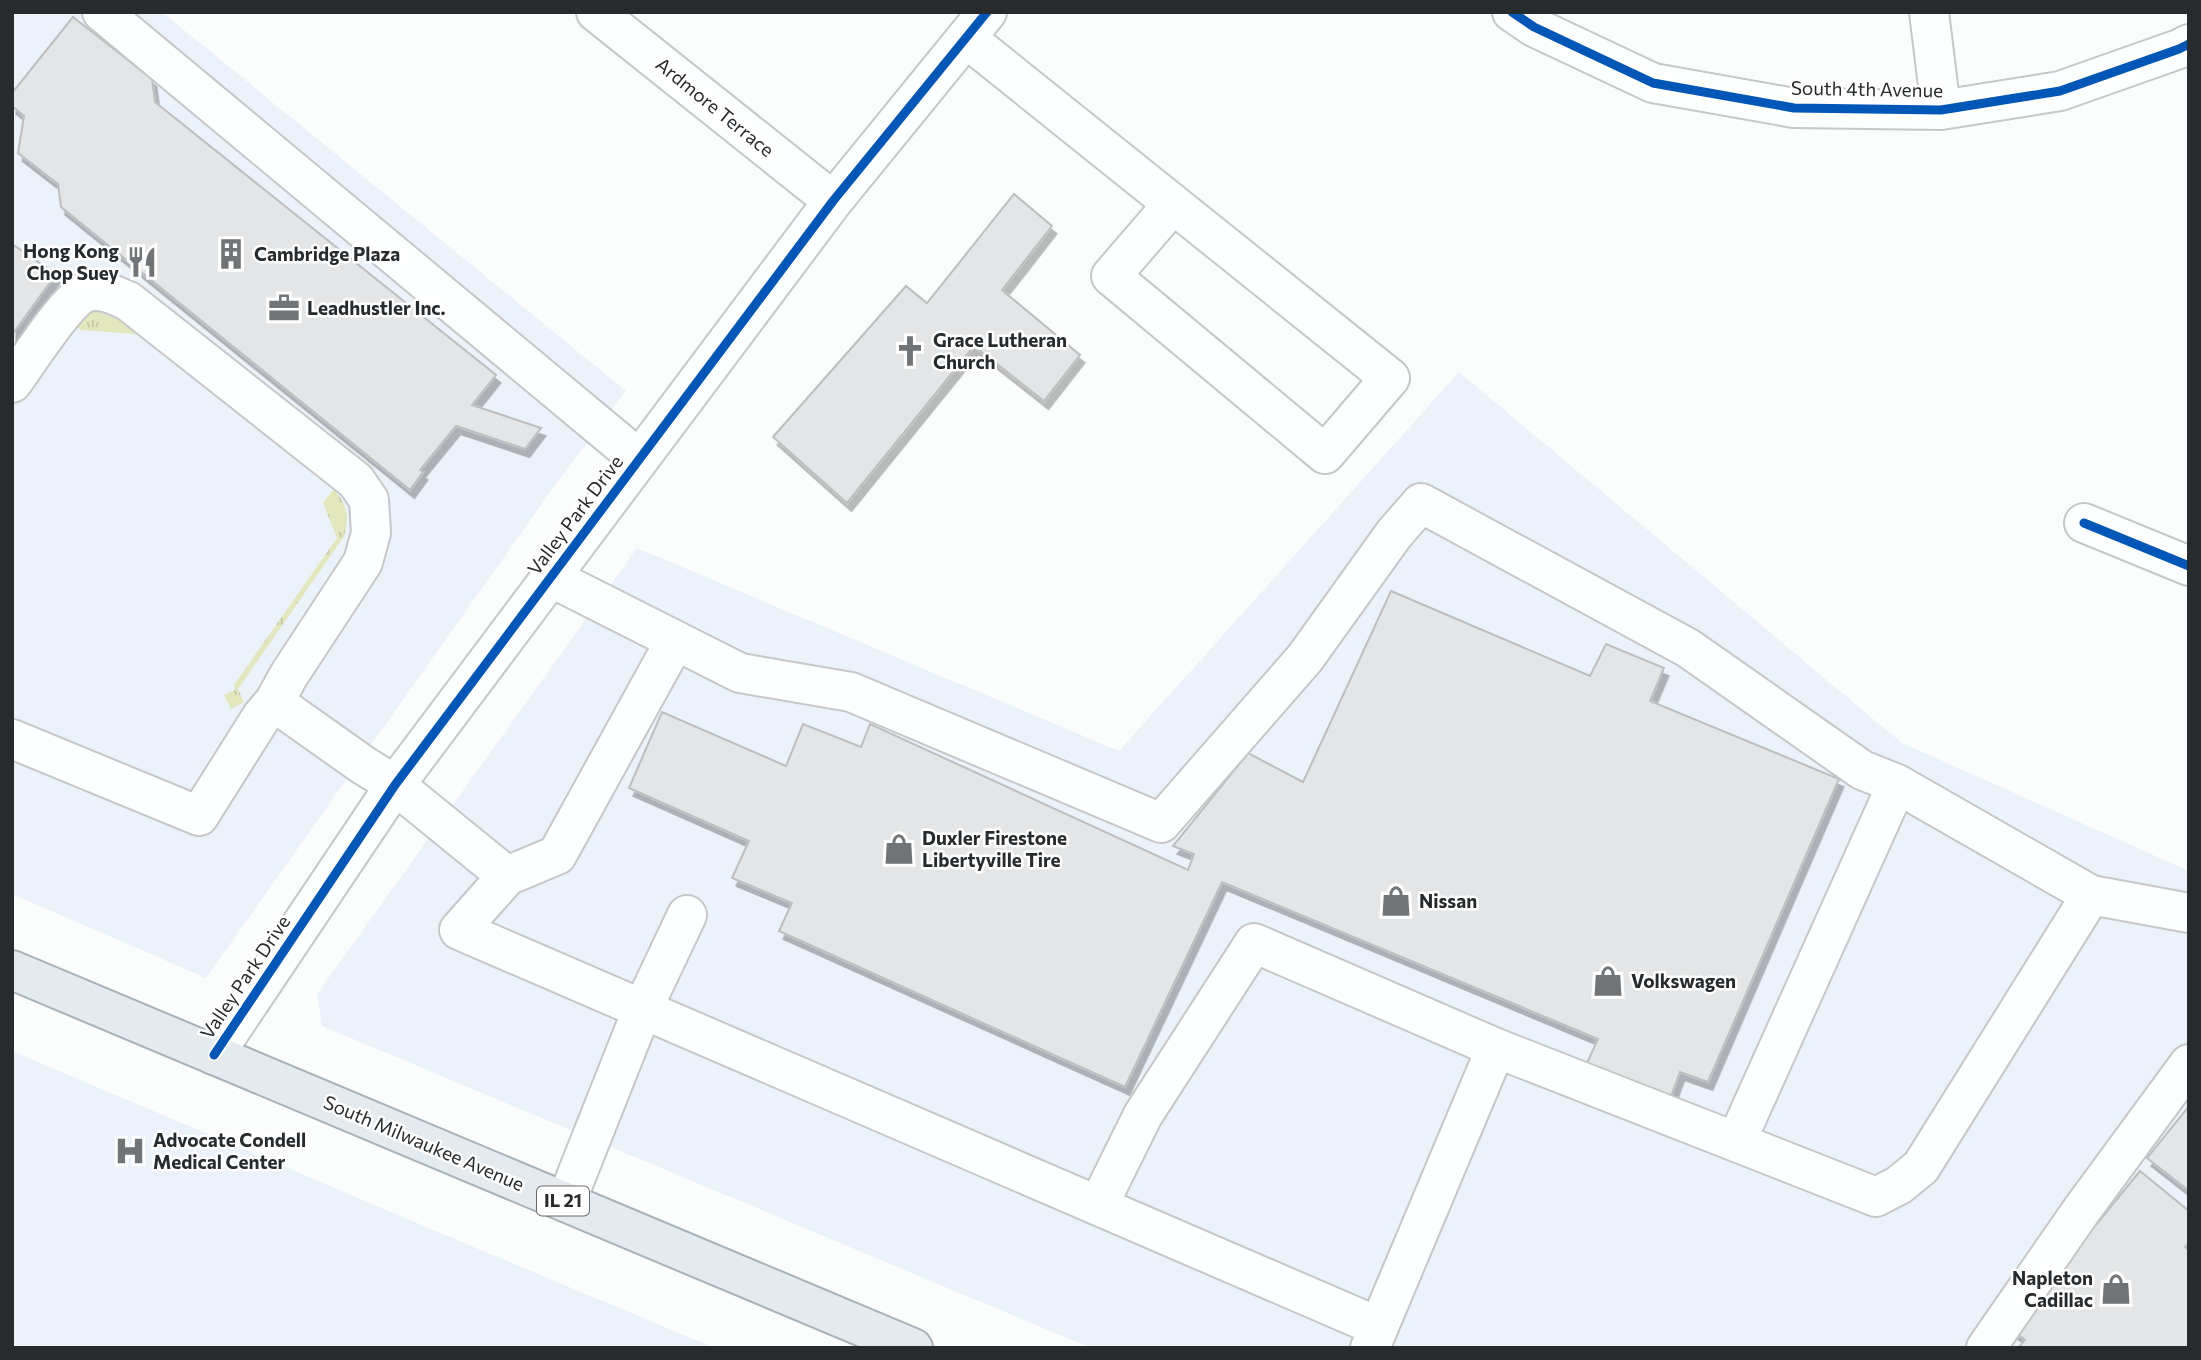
<svg xmlns="http://www.w3.org/2000/svg" width="2201" height="1360" font-family="Commissioner,sans-serif">
  <style>
    .built { fill: #ecf2f9 }
    .grass { fill: url(#grass-tufts) }
    .building { fill: #e3e5e6; stroke: #bcbec0; stroke-width: 2; filter: url(#shadow) }
    .lines { fill: none; stroke-linecap: round; stroke-linejoin: round }
    .minor-casing { stroke: #c5c7c9; stroke-width: 42 }
    .major-casing { stroke: #a7b2b8; stroke-width: 42 }
    .minor { stroke: #feffff; stroke-width: 38 }
    .major { stroke: #e4eaee; stroke-width: 38 }
    .cycleway-casing { stroke: #fff; stroke-width: 13 }
    .cycleway { stroke: #0057b8; stroke-width: 9 }
    .labels { text-anchor: middle; stroke-width: 5; stroke-linejoin: round; paint-order: stroke }
    .shield { fill: #fff; stroke: #686b6d; stroke-width: 2 }
    .shield-label { font-size: 18px; font-weight: bold; fill: #272b2e }
    .street-label { font-size: 19px; fill: #272b2e; stroke: #fff }
    .poi-label { font-size: 19px; font-weight: bold; fill: #272b2e; stroke: #fff; text-anchor: start }
  </style>
  <defs>
    <pattern id="grass-tufts" width="24" height="20" patternUnits="userSpaceOnUse" patternTransform="scale(1.75)"><rect width="24" height="20" fill="#e2e7be"/><path d="M3 7l-1-3M5 7V3M7 7l1-3M15 17l-1-3M17 17v-4M19 17l1-3" fill="none" stroke="#c2c6a4"/></pattern>
    <filter id="shadow"><feDropShadow dx="4.5" dy="8" stdDeviation="0" flood-color="#0004"/></filter>
  </defs>
  <rect width="100%" height="100%" fill="#fbfcfc"/>
  <path class="built" d="M12,12H162L626,391L548,495L206,978L12,894Z
    M1459,372L1902,743L2189,871V1348H1091L322,1026L317,994L637,548L1119,751Z
    M12,1051L483,1251L715,1348H12Z"/>
  <path class="grass" d="M99,312L124,322L137,331L136,334L81,330L75,326L82,313Z
    M334,489C347,506 351,517 343,538L238,689L244,702L231,709L224,695L235,690L234,685L337,538L323,503Z"/>
  <path class="building" d="M73,17L152,79L155,102L496,375L472,405L541,428L525,449L456,426L420,470L423,472L410,490L61,207L58,184L18,153L24,116L12,106V93Z
    M1014,194L1052,226L1002,290L1080,355L1044,401L974,346L847,503L773,437L906,286L927,303Z
    M12,244L56,274L12,335Z
    M1391,591L1590,676L1606,644L1664,668L1650,701L1839,779L1708,1082L1680,1072L1670,1099L1587,1063L1598,1039L1222,882L1125,1087L779,931L792,903L732,878L749,841L629,788L662,712L786,766L803,724L861,747L870,724L1188,870L1194,854L1173,846L1248,753L1303,782Z
    M2189,1106V1191L2147,1158Z
    M2140,1171L2189,1211V1243L2185,1247L2189,1250V1348H2018L2025,1340L2011,1329Z"/>
  <g class="lines">
    <defs>
      <path id="minor" d="M102,12L639,459
        M596,12L833,201
        M1512,12L1534,27L1653,83L1794,108L1941,110L2060,91L2179,49L2189,44
        M1929,12L1941,110
        M966,38L1390,378L1325,454L1111,276L1173,204
        M12,383C27,363 62,307 81,295C96,286 113,294 128,301L356,481L369,500L371,533L363,562L289,675L274,702L363,765L395,785L507,876L459,930L1379,1327
        M2084,523L2189,566
        M550,577L740,673L851,692L1161,823L1305,658L1394,534L1421,503L1688,648L1862,770L1897,784L2091,895L2189,913
        M12,739L199,816L262,716L274,702
        M507,876L557,855L675,641
        M214,1055L395,785L833,201L987,12
        M1736,1142L1876,1197L1899,1185L1921,1167L2091,895
        M566,1202L643,1008L687,915
        M1098,1206L1143,1115L1254,943L1496,1048L1736,1142L1897,784
        M1370,1348L1496,1048
        M1986,1348L2081,1211L2189,1064"/>
      <path id="major" d="M12,970L913,1348"/>
    </defs>
    <use href="#minor" class="minor-casing"/>
    <use href="#major" class="major-casing"/>
    <use href="#minor" class="minor"/>
    <use href="#major" class="major"/>
    <defs>
      <path id="cycleway" d="M1512,12L1534,27L1653,83L1794,108L1941,110L2060,91L2179,49L2189,44
        M2084,523L2189,566
        M214,1055L395,785L833,201L987,12"/>
    </defs>
    <use href="#cycleway" class="cycleway-casing"/>
    <use href="#cycleway" class="cycleway"/>
  </g>
  <defs>
    <symbol id="building-bare" viewBox="-9 -9 18 18"><path d="M-4-6H4V6H1V3H-1V6H-4ZM-2.5-4.3h1.7v1.8h-1.7ZM.8-4.3h1.7v1.8H.8ZM-2.5-1h1.7V.8h-1.7ZM.8-1h1.7V.8H.8Z" fill="#717476" stroke="#fff" stroke-width="2.5" paint-order="stroke"/></symbol>
    <symbol id="restaurant-bare" viewBox="-9 -9 18 18"><path d="M-5-6h1v4h1v-4h1v4h1v-4h1v5L-1.5 .5V6h-2V.5L-5-1ZM5-6V6H3V1.5H1.5Q1.5-4 5-6Z" fill="#717476" stroke="#fff" stroke-width="2.5" paint-order="stroke"/></symbol>
    <symbol id="office-bare" viewBox="-9 -9 18 18"><path d="M-6-3h4V-5.5h4V-3h4V5H-6ZM-1-4.5V-3h2v-1.5ZM-6 0V1H6V0Z" fill="#717476" stroke="#fff" stroke-width="2.5" paint-order="stroke"/></symbol>
    <symbol id="church-bare" viewBox="-9 -9 18 18"><path d="M-1.2-6h2.4v3.5h3.3v2.4h-3.3V6h-2.4V-.1h-3.3v-2.4h3.3Z" fill="#717476" stroke="#fff" stroke-width="2.5" paint-order="stroke"/></symbol>
    <symbol id="shop-bare" viewBox="-9 -9 18 18"><path d="M-5-2.5h2.3a2.7 3.5 0 0 1 5.4 0H5L5.5 6h-11ZM-1.5-2.5h3a1.5 2.3 0 0 0-3 0Z" fill="#717476" stroke="#fff" stroke-width="2.5" paint-order="stroke"/></symbol>
    <symbol id="hospital-bare" viewBox="-9 -9 18 18"><path d="M-5-5h3v3.5h4V-5h3V5h-3V1.5h-4V5h-3Z" fill="#717476" stroke="#fff" stroke-width="2.5" paint-order="stroke"/></symbol>
  </defs>
  <g fill-rule="evenodd">
    <use href="#building-bare" x="209" y="232" width="44" height="44"/>
    <use href="#restaurant-bare" x="120" y="240" width="44" height="44"/>
    <use href="#office-bare" x="262" y="286" width="44" height="44"/>
    <use href="#church-bare" x="888" y="329" width="44" height="44"/>
    <use href="#shop-bare" x="877" y="827" width="44" height="44"/>
    <use href="#shop-bare" x="1374" y="879" width="44" height="44"/>
    <use href="#shop-bare" x="1586" y="959" width="44" height="44"/>
    <use href="#hospital-bare" x="108" y="1129" width="44" height="44"/>
    <use href="#shop-bare" x="2094" y="1267" width="44" height="44"/>
  </g>
  <g class="labels">
    <rect class="shield" x="537" y="1186.5" width="52" height="29" rx="5"/>
    <g class="shield-label">
      <text x="563" y="1207">IL 21</text>
    </g>
    <g class="street-label">
      <text transform="translate(1867 89) rotate(1)" y="7">South 4th Avenue</text>
      <text transform="translate(715 107) rotate(39)" y="7">Ardmore Terrace</text>
      <text transform="translate(575 515) rotate(-53)" y="7">Valley Park Drive</text>
      <text transform="translate(245 977) rotate(-56)" y="7">Valley Park Drive</text>
      <text transform="translate(424 1143) rotate(23)" y="7">South Milwaukee Avenue</text>
    </g>
    <g class="poi-label">
      <text x="119" y="258" text-anchor="end">Hong Kong<tspan x="119" dy="22">Chop Suey</tspan></text>
      <text x="254" y="261">Cambridge Plaza</text>
      <text x="307" y="315">Leadhustler Inc.</text>
      <text x="933" y="347">Grace Lutheran<tspan x="933" dy="22">Church</tspan></text>
      <text x="922" y="845">Duxler Firestone<tspan x="922" dy="22">Libertyville Tire</tspan></text>
      <text x="1419" y="908">Nissan</text>
      <text x="1631" y="988">Volkswagen</text>
      <text x="153" y="1147">Advocate Condell<tspan x="153" dy="22">Medical Center</tspan></text>
      <text x="2093" y="1285" text-anchor="end">Napleton<tspan x="2093" dy="22">Cadillac</tspan></text>
    </g>
  </g>
  <rect width="2201" height="1360" fill="none" stroke="#272b2e" stroke-width="28"/>
</svg>
